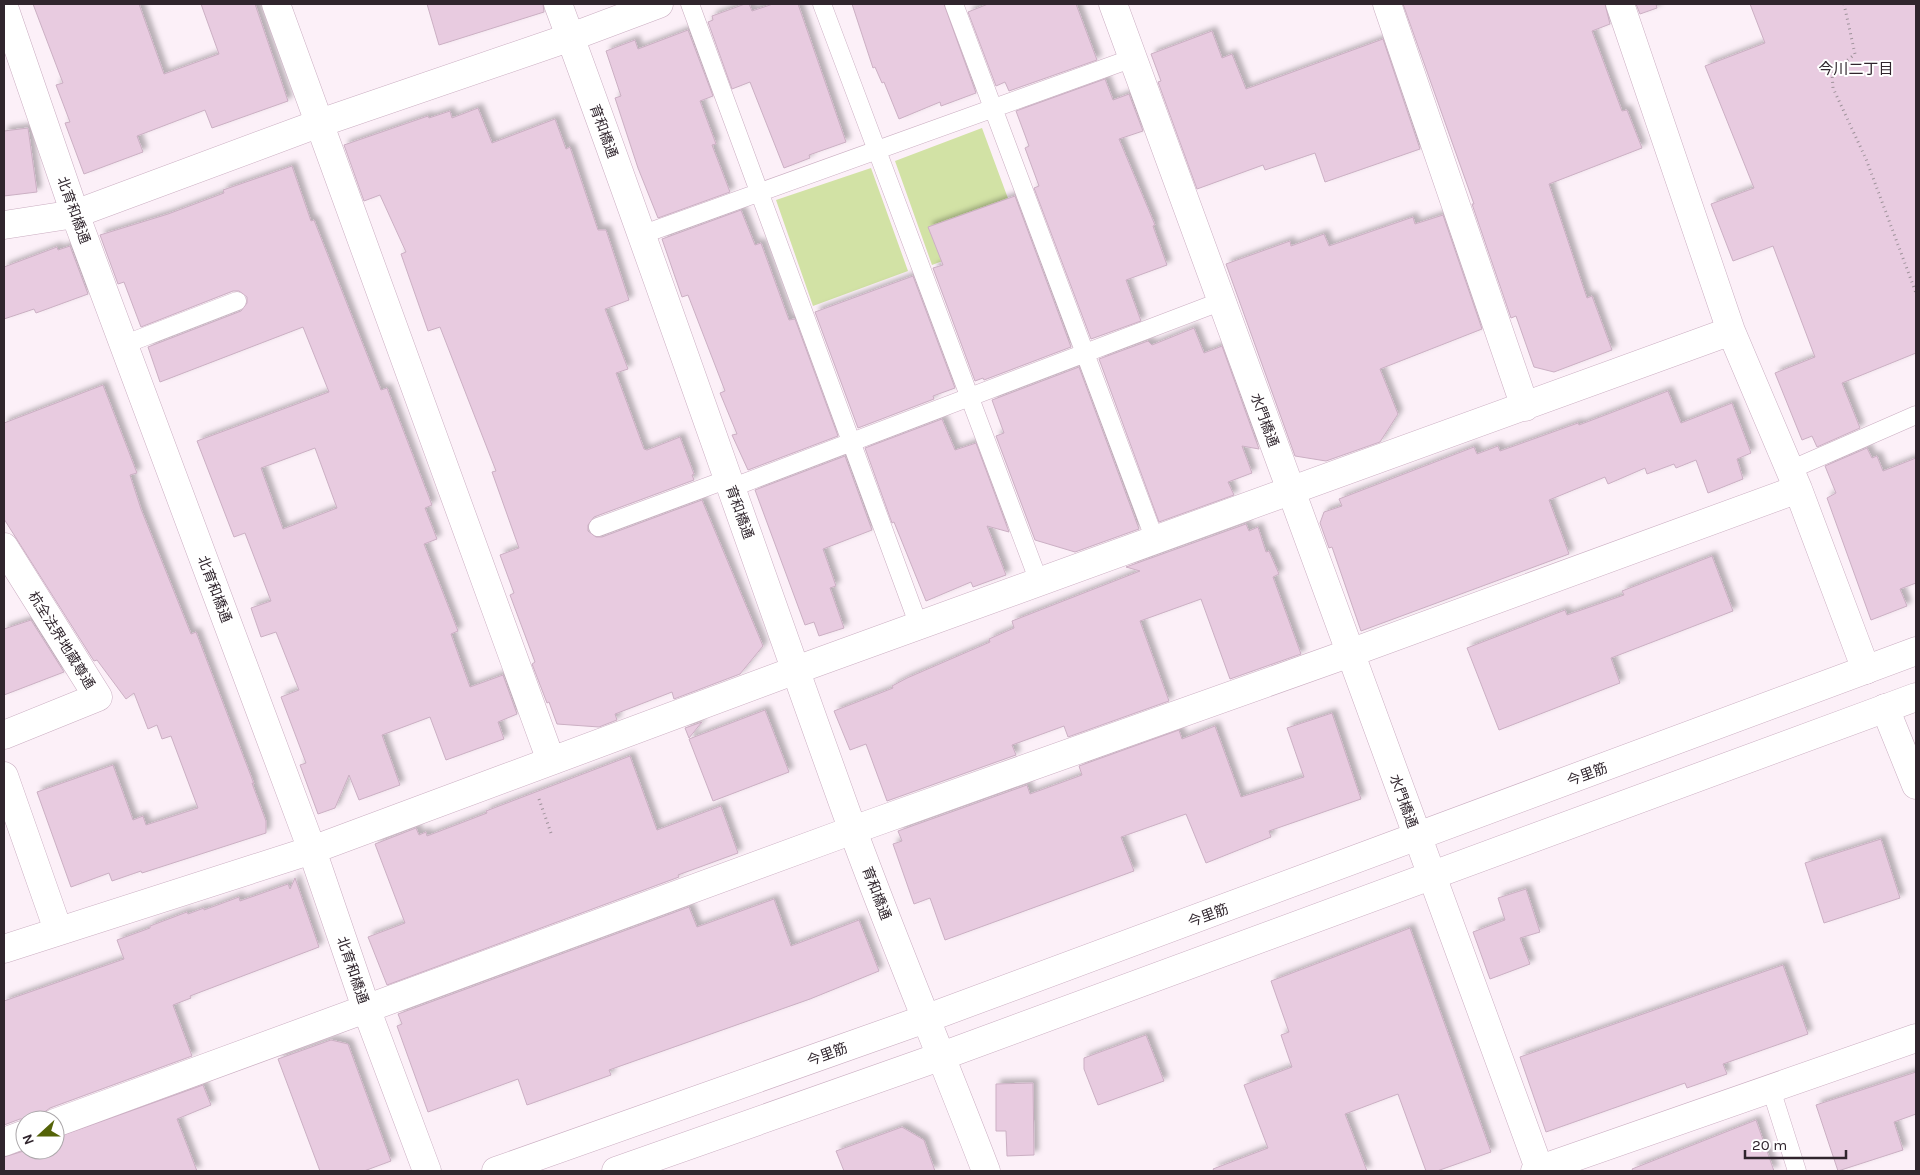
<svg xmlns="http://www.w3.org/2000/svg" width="1920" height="1175" font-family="Karla,'Noto Sans JP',sans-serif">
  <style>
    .green { fill: #d2e2a5 }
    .building { fill: #e8cbe0; stroke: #cbafc3; fill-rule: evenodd; filter: url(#shadow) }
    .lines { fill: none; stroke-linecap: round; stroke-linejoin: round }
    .service-casing { stroke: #caadc1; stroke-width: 19 }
    .minor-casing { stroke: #caadc1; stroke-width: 29 }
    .tertiary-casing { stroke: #caadc1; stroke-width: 29 }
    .primary-casing { stroke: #caadc1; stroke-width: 29 }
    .path { stroke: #9f939b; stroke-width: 3; stroke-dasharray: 1 4; stroke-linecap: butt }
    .service { stroke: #fff; stroke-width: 18 }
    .minor { stroke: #fff; stroke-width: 28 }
    .tertiary { stroke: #fff; stroke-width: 28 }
    .primary { stroke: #fff; stroke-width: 28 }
    .labels { text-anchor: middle; stroke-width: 4; stroke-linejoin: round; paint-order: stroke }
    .street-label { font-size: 14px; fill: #30252d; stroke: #fff }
    .neighbourhood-label { font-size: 15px; fill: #30252d; stroke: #fff }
  </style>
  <defs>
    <filter id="shadow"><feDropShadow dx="4.5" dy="-4.5" stdDeviation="2.5" flood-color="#0004"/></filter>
  </defs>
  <rect width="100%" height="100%" fill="#fcf0f8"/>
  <path class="green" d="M982,128L1020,231L932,265L895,161Z
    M871,168L908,271L813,306L776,200Z"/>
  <path class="building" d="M33,4H139L164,74L219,54L201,4H255L288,101L212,128L205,110L137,136L143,152L84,174L65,123L70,122L56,85L63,83Z
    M427,4H543L544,12L439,45Z
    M745,4H749L752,11L773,4H798L846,142L809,155L810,158L784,168L750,82L732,89L708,22L713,20L712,16Z
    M852,4H944L976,93L941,106L940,102L899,119L884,82L882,83L875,67L873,68Z
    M988,4H1076L1097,60L1009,91L1005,82L996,86L968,12Z
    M1403,4H1605L1610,24L1592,31L1622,111L1627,110L1642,148L1549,184L1587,298L1592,296L1612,350L1554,372L1534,367L1516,316L1511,318L1472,204H1474Z
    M1636,4H1656L1657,8L1640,14Z
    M1750,4H1916V353L1842,383L1860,428L1817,447L1812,436L1802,440L1775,373L1815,357L1773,246L1733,261L1711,204L1754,188L1705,66L1765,43Z
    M688,30L713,96L700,101L716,144L712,145L730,192L658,218L638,168L615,98L621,96L606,51L635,40L638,49Z
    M1212,31L1222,58L1232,54L1246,89L1383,39L1420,149L1325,182L1315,153L1265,170L1263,165L1197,189L1158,82L1161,81L1151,54Z
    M1105,79L1113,100L1129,94L1143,131L1119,139L1155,225L1153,226L1167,265L1126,280L1141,321L1091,339L1034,188L1039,186L1025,148L1029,146L1016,111Z
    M478,108L492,143L555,119L566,149L570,147L598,230H606L629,300L605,309L628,369L616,373L644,449L647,450L680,437L694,474L692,475L694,480L594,517L588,525V531L596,537H602L702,500L763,646L740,674L674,699L672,692L615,714L617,720L599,727L557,724L549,702L547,703L532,664L535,662L510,595L514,593L500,555L519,548L492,472L496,471L440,327L428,331L401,254L406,252L380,195L364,201L344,145L428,116L429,118L450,111L452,118Z
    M28,128L37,192L4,196V131Z
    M292,166L311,221L314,220L381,390L387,388L432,505L425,508L437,539L424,544L458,631L451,634L470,687L503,675L517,714L498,722L504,739L446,760L430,717L382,735L400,785L359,800L349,775L335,808L318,814L300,765L306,763L281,697L299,690L276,632L261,637L251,608L271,601L245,533L234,537L197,441L329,392L303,327L160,382L148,347L241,311L247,303V297L239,291H233L141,327L124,282L118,284L100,235L168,214L224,193L223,190ZM315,448L337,508L283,529L261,468Z
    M1015,196L1071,347L984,380L983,378L975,381L933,268L943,265L928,227Z
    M741,210L755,245L761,243L789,320L795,319L838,436L748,470L732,435L737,434L720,393L725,391L688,295L682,297L662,239Z
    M1443,215L1482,329L1380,369L1398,414L1380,442L1326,461L1295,456L1226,264L1290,241L1291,246L1324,234L1329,246L1413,217L1415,224Z
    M70,246L88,294L36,313L34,309L4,319V267L57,247L58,250Z
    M913,276L955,388L933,396L934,399L858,428L815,312Z
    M1194,328L1204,353L1222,346L1259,449L1242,446L1252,473L1228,482L1234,495L1159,522L1099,359L1148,341L1152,345Z
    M1079,367L1139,529L1075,552L1035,540L996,436L1004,433L992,400Z
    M103,385L137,473L130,475L141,509L191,634L196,632L254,784L252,783L266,821V833L142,873L141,871L112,881L109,873L71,887L37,792L113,765L133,820L143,816L146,825L198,808L171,736L162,739L157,725L148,729L134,693L126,699L97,660L94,661L4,519V423Z
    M1668,391L1681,423L1732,403L1751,453L1737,459L1743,479L1708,493L1696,460L1676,468L1674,464L1647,474L1645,468L1608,484L1605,477L1549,500L1569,554L1361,631L1332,547L1329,548L1320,523L1324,512L1342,506L1339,499L1474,447L1477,454L1498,446L1500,451L1578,423L1579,425Z
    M942,419L955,450L976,443L1009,532L987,526L1006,575L973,587L971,582L926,601L894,522L892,523L865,448Z
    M1867,448L1872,458L1877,456L1883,471L1916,458V583L1900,589L1907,606L1871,620L1827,498L1836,493L1825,466Z
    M845,456L872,530L823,549L836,586L830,588L844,628L819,636L814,622L805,625L755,490Z
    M1246,524L1249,531L1258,527L1266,552L1269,551L1279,574L1273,577L1301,654L1230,679L1201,599L1140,621L1169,701L1068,737L1064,726L1012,745L1016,755L887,801L866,744L850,750L834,711L893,688L892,686L907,678L990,642L989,639L1014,628L1012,621L1140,571L1126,567Z
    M1712,556L1733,611L1611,658L1620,683L1499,730L1467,648L1565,610L1567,615L1624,595L1622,591Z
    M31,620L64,672L4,695V629Z
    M765,710L789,772L713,801L689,739Z
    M1332,713L1361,799L1269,831L1271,837L1206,863L1186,814L1121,837L1134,871L945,940L930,898L914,904L893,844L902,841L898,831L1027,785L1030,794L1082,775L1079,766L1179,730L1182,739L1215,726L1241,797L1304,777L1287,728Z
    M702,722L689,738L685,728Z
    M630,756L657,830L721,806L738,853L678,875L679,877L387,985L368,937L405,923L375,844L416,828L419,835L426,832L427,836L487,813L486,811Z
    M1881,839L1900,898L1824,923L1805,863Z
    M295,878L319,947L190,996L191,998L173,1005L192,1056L50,1108L43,1113L40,1120L20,1119L4,1125V1001L124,959L117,940L150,928V926L187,912L188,914L204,908V910L239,897L240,901L288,884L290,889Z
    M1526,889L1540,932L1520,938L1530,964L1490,979L1473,932L1505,920L1498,898Z
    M774,899L791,946L859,920L879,971L810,999L609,1070L611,1075L527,1105L518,1079L428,1112L397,1026L402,1024L398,1014L689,907L697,927Z
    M1410,928L1491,1152L1437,1171H1426L1398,1094L1345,1114L1367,1171H1214L1213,1169L1268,1148L1244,1085L1292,1067L1281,1035L1289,1032L1271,981Z
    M1783,965L1808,1034L1723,1064L1727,1074L1687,1088L1685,1083L1546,1132L1520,1057Z
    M1146,1035L1164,1081L1098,1105L1084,1069V1058Z
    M331,1040L348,1044L391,1161L364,1171H320L278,1059Z
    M1916,1072V1114L1894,1122L1903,1150L1838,1171L1816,1105Z
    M1033,1083L1034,1155L1007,1156L1006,1131H996V1084Z
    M203,1085L211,1105L177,1119L197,1171H4V1157L27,1150H55V1138Z
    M1756,1120L1774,1171H1633L1632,1169Z
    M902,1127L924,1140L935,1171H844L836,1151Z"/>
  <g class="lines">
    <defs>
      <path id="service" d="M690,4L919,626
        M822,4L1039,582
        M954,4L1155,540
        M641,235L1133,58
        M123,345L237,301
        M1790,470L1916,415
        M731,488L1222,301
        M598,527L728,479
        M1771,1089L1797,1171"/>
      <path id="minor" d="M276,4L551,761
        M1113,4L1540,1171
        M1387,4L1525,407
        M1620,4L1731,331L1798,489L1866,670
        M4,7L75,214L312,850L366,1008L427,1171
        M4,547L98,697L4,735
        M1885,708L1916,785
        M4,776L58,930
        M4,949L312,850L796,670L1731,331
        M55,1123L853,830L1350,653L1798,489
        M4,1142L25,1134
        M1535,1171L1916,1038"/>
      <path id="tertiary" d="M558,4C659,277 753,554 852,828C894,943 942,1056 986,1171
        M4,225L75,214L320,123L571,37L659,4"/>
      <path id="primary" d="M496,1171L925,1019L1916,651
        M616,1171L942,1056L1916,697"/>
    </defs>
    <use href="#service" class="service-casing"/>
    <use href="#minor" class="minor-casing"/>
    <use href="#tertiary" class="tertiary-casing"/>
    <use href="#primary" class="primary-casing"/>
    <path class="path" d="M1844,4L1855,54L1832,73L1833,88L1866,159L1916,293
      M539,799L552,836"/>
    <use href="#service" class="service"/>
    <use href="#minor" class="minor"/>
    <use href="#tertiary" class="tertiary"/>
    <use href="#primary" class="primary"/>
  </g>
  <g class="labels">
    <g class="street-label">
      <text transform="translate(604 131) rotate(70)" y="5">育和橋通</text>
      <text transform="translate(74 210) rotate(70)" y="5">北育和橋通</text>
      <text transform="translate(1265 420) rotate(70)" y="5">水門橋通</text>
      <text transform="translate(740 512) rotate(70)" y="5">育和橋通</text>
      <text transform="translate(215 589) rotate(69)" y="5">北育和橋通</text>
      <text transform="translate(62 640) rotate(58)" y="5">杭全法界地蔵尊通</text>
      <text transform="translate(1587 774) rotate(-20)" y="5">今里筋</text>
      <text transform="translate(1404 801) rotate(70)" y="5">水門橋通</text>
      <text transform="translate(877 893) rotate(69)" y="5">育和橋通</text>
      <text transform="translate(1208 915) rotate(-20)" y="5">今里筋</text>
      <text transform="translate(353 970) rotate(71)" y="5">北育和橋通</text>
      <text transform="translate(827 1054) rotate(-20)" y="5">今里筋</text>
    </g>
    <g class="neighbourhood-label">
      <text x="1856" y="74">今川二丁目</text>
    </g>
  </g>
  <rect width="1920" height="1175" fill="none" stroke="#30252d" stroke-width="10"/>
  <g transform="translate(40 1135) rotate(249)"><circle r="24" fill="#ffffff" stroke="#aca8ab"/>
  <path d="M0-4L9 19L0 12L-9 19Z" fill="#546308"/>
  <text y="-8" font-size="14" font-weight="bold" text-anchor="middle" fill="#30252d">N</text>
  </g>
  <path d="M1745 1150v8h101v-8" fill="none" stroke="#30252d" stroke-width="2.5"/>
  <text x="1752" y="1150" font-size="15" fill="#30252d" stroke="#ffffff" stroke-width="4" paint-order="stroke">20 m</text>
</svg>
